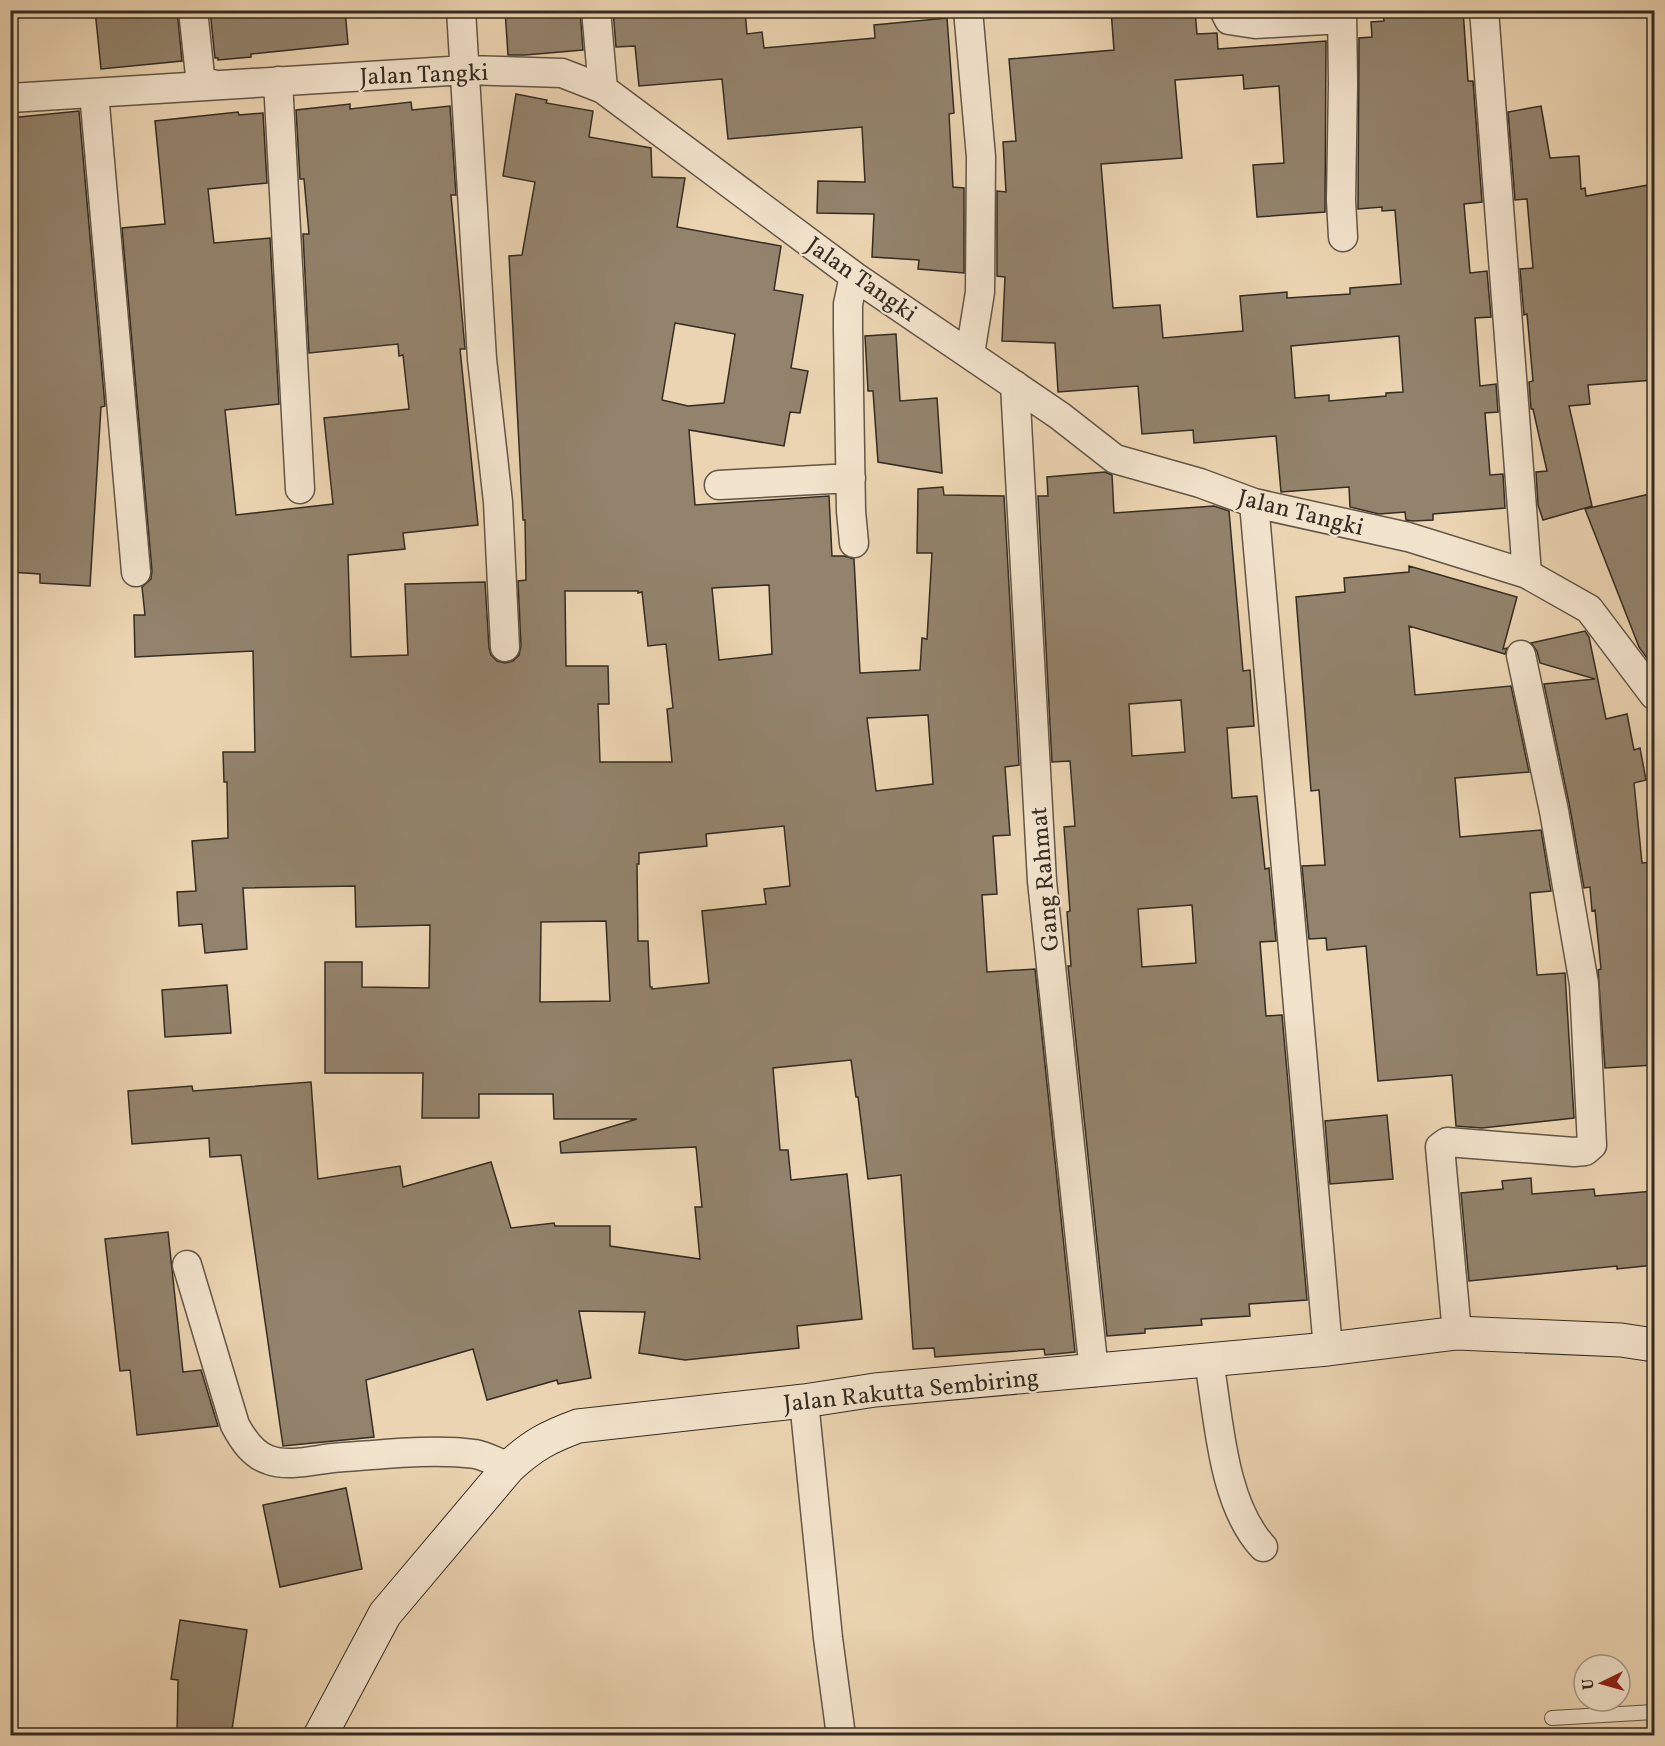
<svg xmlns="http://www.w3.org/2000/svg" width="1665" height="1746" font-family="Vollkorn,serif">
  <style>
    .building { fill: #93836c; stroke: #342c22; stroke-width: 1.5; fill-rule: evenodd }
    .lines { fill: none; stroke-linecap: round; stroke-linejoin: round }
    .lane-casing { stroke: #625646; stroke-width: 16 }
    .street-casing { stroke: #625646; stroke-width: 31 }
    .secondary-casing { stroke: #342c22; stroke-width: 35 }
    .lane { stroke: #f2e3cc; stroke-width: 14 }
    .street { stroke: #f2e3cc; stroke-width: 28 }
    .secondary { stroke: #f2e3cc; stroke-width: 33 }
    .labels { text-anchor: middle; stroke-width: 4.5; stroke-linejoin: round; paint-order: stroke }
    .street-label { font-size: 24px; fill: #342c22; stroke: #f2e3cc }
  </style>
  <rect width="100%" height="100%" fill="#ebd4b1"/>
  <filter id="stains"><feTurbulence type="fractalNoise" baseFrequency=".00333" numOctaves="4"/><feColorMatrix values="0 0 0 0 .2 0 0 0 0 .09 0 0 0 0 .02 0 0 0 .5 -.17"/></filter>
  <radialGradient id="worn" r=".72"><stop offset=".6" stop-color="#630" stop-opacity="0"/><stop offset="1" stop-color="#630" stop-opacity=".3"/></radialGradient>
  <path class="building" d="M95,10H177L182,61L101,69Z
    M210,10H345L348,44L251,54V57L218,60V58H215Z
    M505,10H580L583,50L525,55H508Z
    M613,10H745L747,34L762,32L764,48L875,38L874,25L947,18L954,113L949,114L953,187L964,188V273L918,269L919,260L872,257L874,214L817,213L818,181L865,182L862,127L728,139L722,79L639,86L635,46L616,47Z
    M1111,10H1195L1197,34L1217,33L1218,49L1326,41L1325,212L1257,217L1253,165L1284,163L1279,86L1244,89L1243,75L1175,80L1182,158L1101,164L1113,308L1160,305L1163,338L1243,331L1240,296L1287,292V298L1350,294V288L1401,284L1395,210L1382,211V207L1358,209L1359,38L1372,37L1371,22L1384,21L1383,10H1463L1468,81H1473L1482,202L1464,204L1470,273L1487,271L1491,317L1475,318L1480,386L1496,384L1498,412L1485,413L1490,475L1503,474L1505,508L1433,514V520L1413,521L1406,520L1405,512L1379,514L1350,507L1349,487L1281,492L1276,436L1194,443L1193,430L1142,434L1138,386L1058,392L1055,343L1002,341L1005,277L997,276V191L1006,192L1003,142L1016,141L1009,59L1114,50ZM1399,336L1403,392L1386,393V396L1329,401V395L1295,398L1291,346Z
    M516,94L547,100L546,103L593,111L589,137L651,148L652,177L685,178L677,227L781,246L774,290L803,295L791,368L808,371L800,413L790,412L784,446L689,430L695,505L829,496L832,556H844L854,559L860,673L920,670L922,638L927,639L932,553H917L918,489L943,487L944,495L1004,496L1019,765L1005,767L1010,835L993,836L997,894L982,895L987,972L1035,969L1075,1352L1045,1355L1044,1349L935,1357L934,1348L913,1349L901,1175L868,1179L858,1097H856L851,1060L773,1068L780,1150H788L791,1180L847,1174L862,1319L797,1326L799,1348L685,1360L639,1353L645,1312L579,1311L591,1378L558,1384L557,1380L487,1400L473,1349L366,1380L374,1437L283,1446L241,1155L210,1157L209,1138L132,1144L128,1091L192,1086L193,1091L311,1082L318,1179L400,1166L403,1187L491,1162L511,1228L554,1223L555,1226H610V1246L700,1259L695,1207H702L696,1147L561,1153L560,1142L637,1119H554L553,1094H479V1118H422L423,1073H325V962H362V987L429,988L430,925L356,927L355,886L243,888L247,949L205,953L202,924L179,926L177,892L196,891L192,841L228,838L227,782H224L223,752H255L253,651L135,657L134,615H145L142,587L151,579L152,571L122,228L165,224L155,121L238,112L239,115L263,113L267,183L208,189L214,243L270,238L279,404L225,410L236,515L333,504L324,418L409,409L403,355L399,356L398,344L309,353L303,234H309L304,179H300L296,110L350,104V109L411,102L412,110L450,106L456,195H451L465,349H460L478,525L403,533L405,549L348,555L351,657L408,655L405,584L485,582L489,648L491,655L497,661L505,663L513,661L519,655L521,646L518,581L526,580L525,520H523L509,256L522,255L535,182L503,176ZM675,323L735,334L724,403L688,406L662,400ZM769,585L772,654L719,660L712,588ZM565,591H638V593L642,592L648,646L666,644L673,708L667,709L672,762H600L598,704H609L608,666H566ZM928,715L933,784L876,791L867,718ZM784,826L790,886L764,889L766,904L702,911L709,983L652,989V987H650L648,941H638L637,864H639V853L707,846L706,834ZM606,921L610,1001L540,1002L541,922Z
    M1541,106L1550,158L1579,156L1581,189L1585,188L1586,196L1654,184V380L1588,385L1590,404L1569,406L1592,506L1543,520L1538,505L1536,472L1547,471L1533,409H1531L1529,382L1533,381L1527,314L1524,315L1520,269L1533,268L1527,199L1515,200L1508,112Z
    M79,111L105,406L101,407L90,586L40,583V574L10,572V118Z
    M896,334L900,401L937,398L942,473L878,462L873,391H868L865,336Z
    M1105,472L1112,475L1114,513L1214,506L1229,511L1243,671L1250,670L1254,726L1227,728L1232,798L1257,796L1265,869L1269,868L1276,941L1260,942L1266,1016L1282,1015L1307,1300L1249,1304L1250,1316L1201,1319L1202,1325L1145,1329V1333L1107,1336L1068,966H1071L1067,912L1070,911L1064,827L1075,826L1070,761L1052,762L1038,496H1048L1047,477ZM1181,700L1185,752L1132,756L1129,704ZM1192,905L1196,963L1142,967L1138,909Z
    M1654,493V668L1639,647L1585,509Z
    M1409,566L1517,597L1503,649L1507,648L1505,654L1409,626L1415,695L1511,686L1529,772L1455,778L1460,837L1541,830L1551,891L1530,893L1537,975L1565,973L1574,1118L1482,1128L1456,1126L1452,1075L1378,1081L1366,946L1327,950L1326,938L1309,939L1302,866L1325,865L1319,790L1311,791L1296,597L1345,592L1344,578L1409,572Z
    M1585,631L1589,637L1606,719L1627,714L1634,750L1640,748L1646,780L1634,783L1642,863L1654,862V1065L1605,1068L1598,970L1601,969L1595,910L1592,911L1590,887L1584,888L1570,808L1544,684L1595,679L1540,663L1537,651L1531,643Z
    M227,985L231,1033L165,1037L162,990Z
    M1387,1115L1393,1179L1330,1184L1325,1121Z
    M1531,1178L1532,1194L1594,1189L1595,1196L1654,1191V1265L1617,1269V1266L1469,1281L1461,1193L1503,1189L1502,1181Z
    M168,1232L183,1372L201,1370L218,1426L137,1435L130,1370L120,1371L105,1239Z
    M346,1488L362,1569L280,1587L263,1505Z
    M180,1620L247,1630L231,1736H177L178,1680L171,1679Z"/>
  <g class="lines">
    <defs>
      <path id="lane" d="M1552,1718L1654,1712"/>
      <path id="street" d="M193,10L201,85L212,84
        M461,10L482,359L498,502L505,647
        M596,10L603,89
        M968,10L981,157L980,292L970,354
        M1224,10L1229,20L1255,24L1342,19
        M1342,10L1343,84L1341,200L1343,237
        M1484,10L1527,574
        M278,81L300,489
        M94,93L136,572
        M10,98L466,70L562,73L603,89L854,276L1060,416L1115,459L1200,483L1254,503L1408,537L1527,574L1589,609L1654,695
        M1015,385L1042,881L1094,1372
        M719,485L851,478
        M1254,503L1328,1349
        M854,543L851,511L848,330V304L854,276
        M187,1265L235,1425C243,1440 253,1455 269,1460C288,1467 314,1460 333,1458C377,1455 432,1448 475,1454C486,1456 498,1463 509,1467
        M1457,1333L1440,1147L1447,1142L1574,1152L1585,1151L1592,1145L1584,984L1554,811L1521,655
        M1209,1361C1219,1419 1222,1503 1263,1547
        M804,1401L828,1638L841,1736"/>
      <path id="secondary" d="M320,1736L385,1614L509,1467C533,1445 548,1437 578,1426L804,1401L875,1390L1328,1349L1457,1333L1621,1340L1654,1345"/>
    </defs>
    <use href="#lane" class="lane-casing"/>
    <use href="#street" class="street-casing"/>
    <use href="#secondary" class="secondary-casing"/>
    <use href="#lane" class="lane"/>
    <use href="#street" class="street"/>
    <use href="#secondary" class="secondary"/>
  </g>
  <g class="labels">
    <g class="street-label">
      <text transform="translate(424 74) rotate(-2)" y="8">Jalan Tangki</text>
      <text transform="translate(862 279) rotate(35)" y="8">Jalan Tangki</text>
      <text transform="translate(1301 512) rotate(14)" y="8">Jalan Tangki</text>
      <text transform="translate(1044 879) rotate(-95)" y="8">Gang Rahmat</text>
      <text transform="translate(911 1390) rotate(-6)" y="8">Jalan Rakutta Sembiring</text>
    </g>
  </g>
  <rect width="1665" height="1746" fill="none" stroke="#ebd4b1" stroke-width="36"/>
  <rect x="12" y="12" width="1641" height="1722" fill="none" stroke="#342c22" stroke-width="3"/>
  <rect x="18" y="18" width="1629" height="1710" fill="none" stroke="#342c22" stroke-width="1.5"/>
  <g transform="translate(1602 1683) rotate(265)"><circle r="28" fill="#f2e3cc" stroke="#a69a88" stroke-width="1.5"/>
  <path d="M0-4.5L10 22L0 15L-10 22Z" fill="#8f2418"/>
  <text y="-9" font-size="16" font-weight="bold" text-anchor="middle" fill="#342c22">U</text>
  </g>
  <rect width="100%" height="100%" filter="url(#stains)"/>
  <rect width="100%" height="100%" fill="url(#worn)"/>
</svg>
